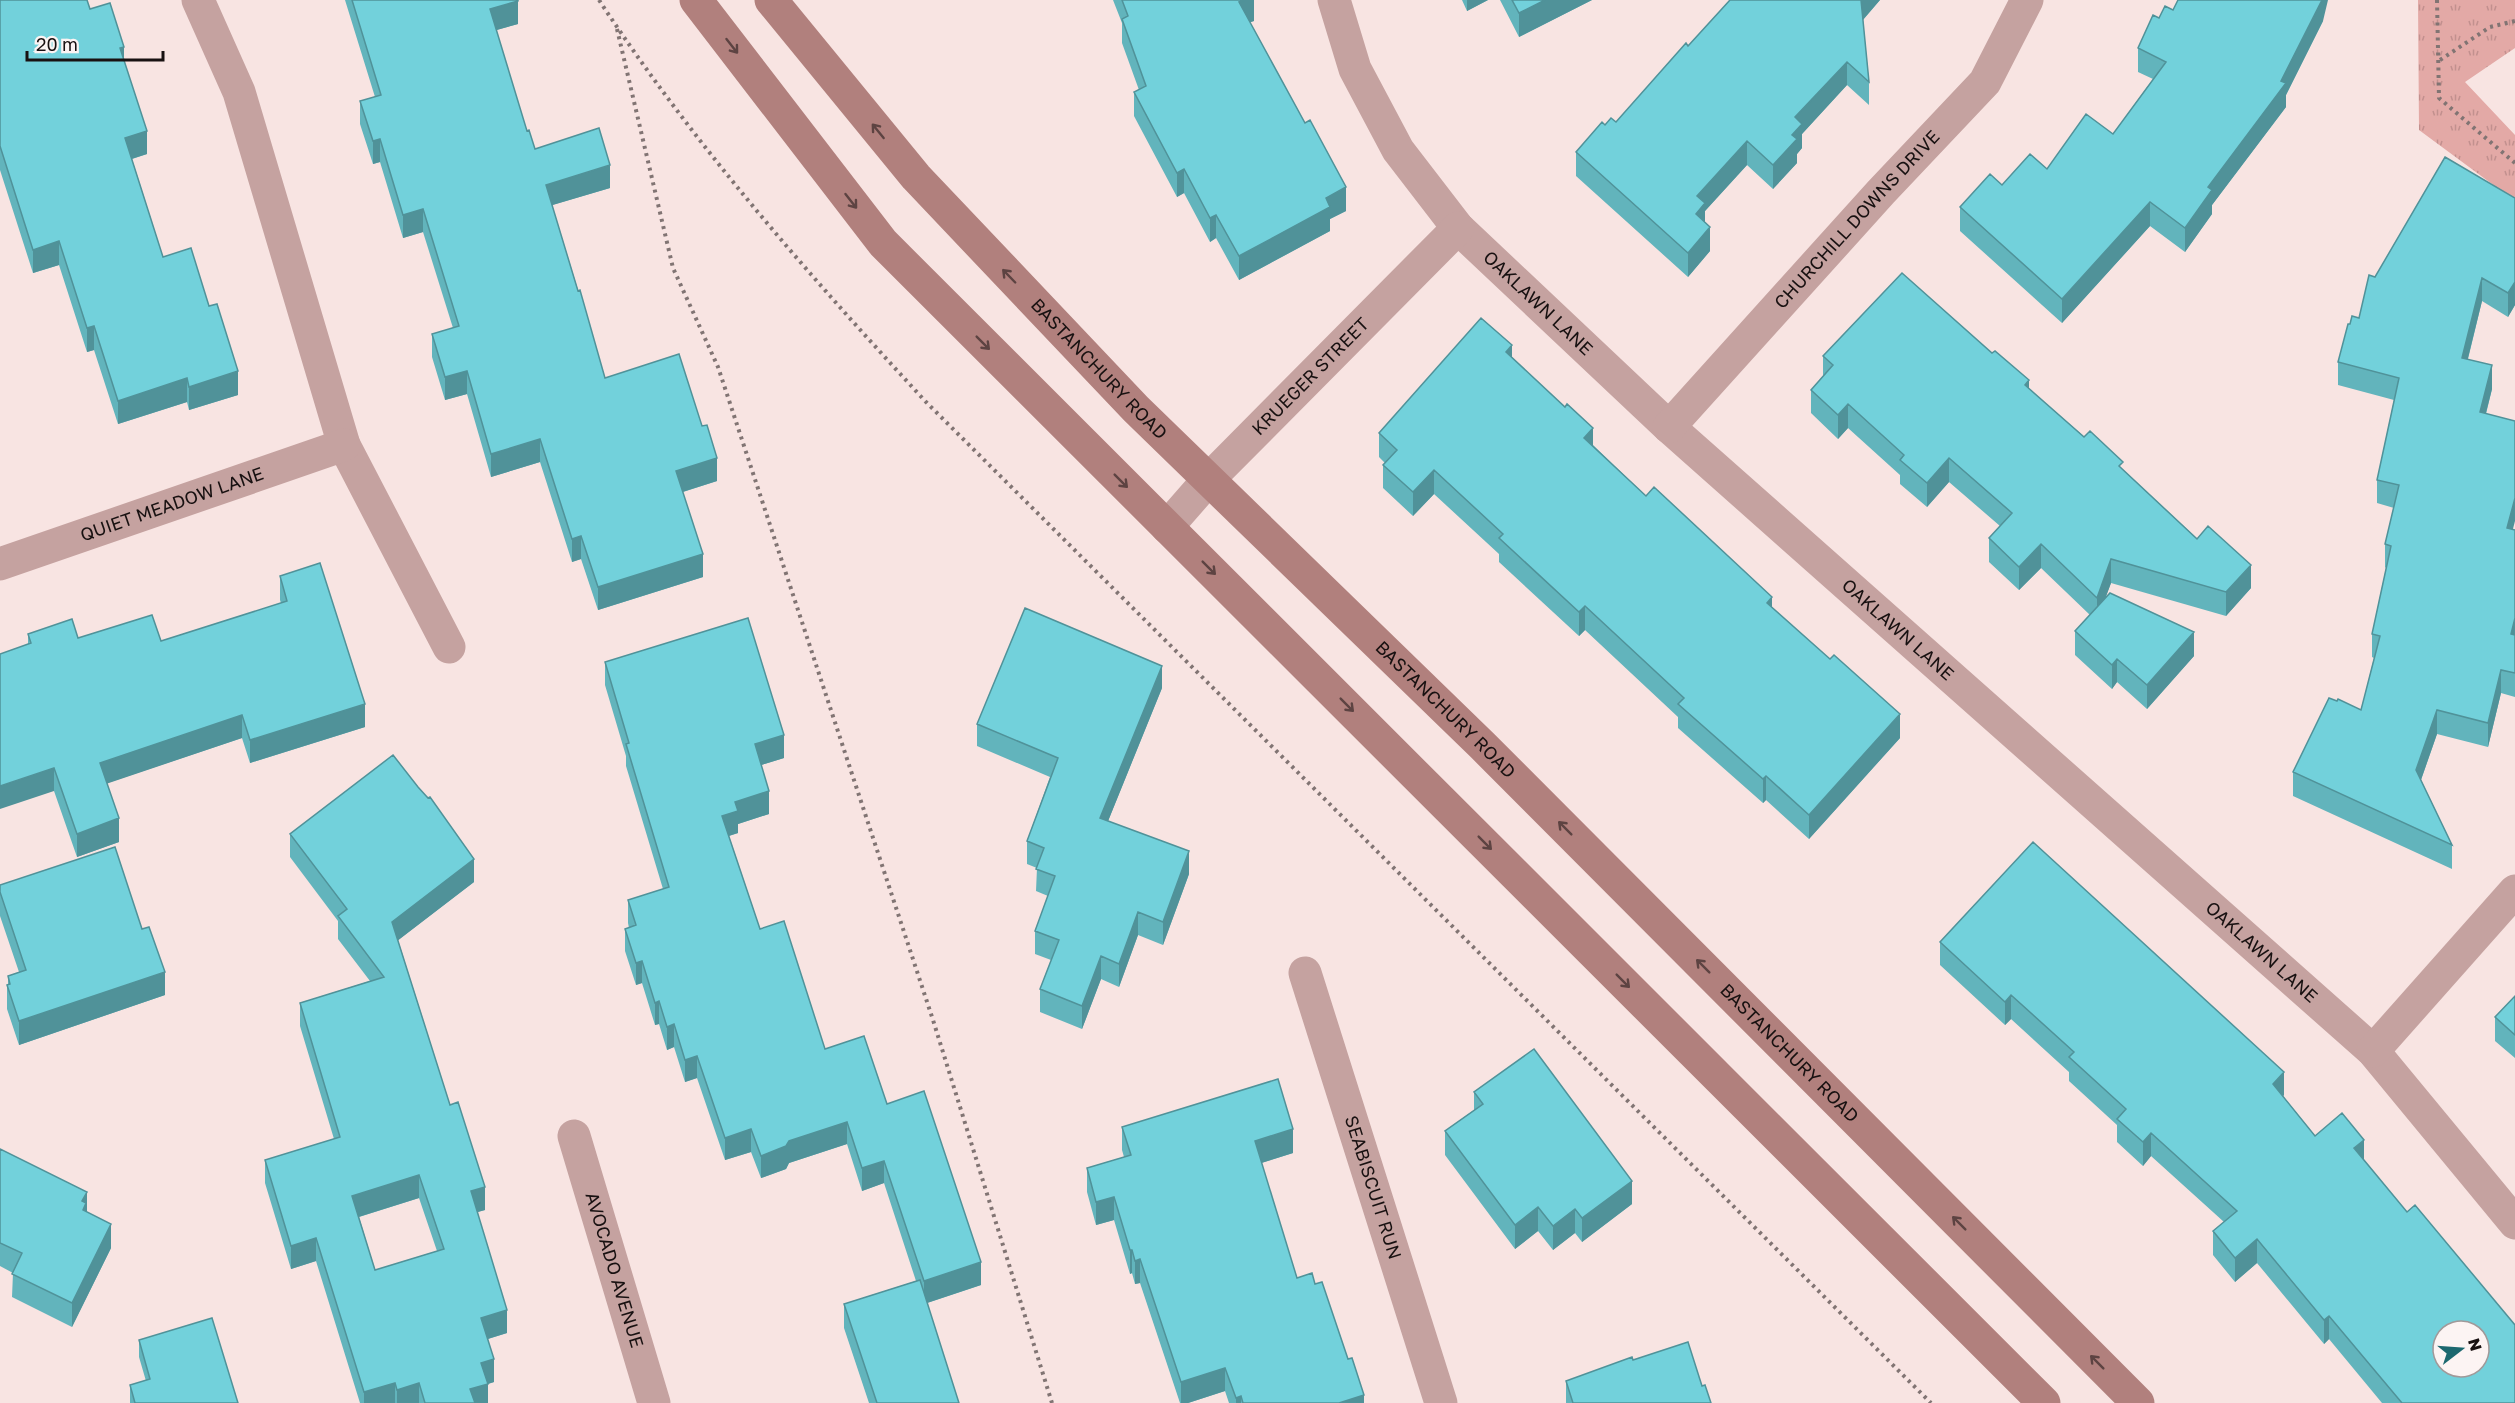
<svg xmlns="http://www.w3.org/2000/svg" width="2515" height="1403" font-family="'Golos Text',sans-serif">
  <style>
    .grass { fill: url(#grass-tufts) }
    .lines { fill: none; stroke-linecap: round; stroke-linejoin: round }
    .path { stroke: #817473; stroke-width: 4; stroke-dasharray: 3 4.5; stroke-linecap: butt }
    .minor { stroke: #c5a2a0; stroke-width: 33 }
    .secondary { stroke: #b1807d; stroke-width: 33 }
    .wall { fill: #62b4bc; fill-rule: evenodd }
    .shaded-wall { fill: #509299 }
    .building { fill: #72d1db; stroke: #509299; stroke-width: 1.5; fill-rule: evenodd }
    .oneway { stroke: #5d4342 }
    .labels { text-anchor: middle; stroke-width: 6; stroke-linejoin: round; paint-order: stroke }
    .street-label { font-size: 18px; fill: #181111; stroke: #fcf4f3 }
  </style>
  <defs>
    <pattern id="grass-tufts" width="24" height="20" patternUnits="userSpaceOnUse" patternTransform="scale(1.5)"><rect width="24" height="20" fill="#e3a9a6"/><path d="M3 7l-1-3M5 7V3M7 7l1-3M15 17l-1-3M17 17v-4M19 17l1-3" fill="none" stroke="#c2908e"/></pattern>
  </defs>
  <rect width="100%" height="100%" fill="#f8e4e2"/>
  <path class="grass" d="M2418,0H2515V48L2465,82L2515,135V201L2419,130Z"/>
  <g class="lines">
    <path class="path" d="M599,0C694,145 809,275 926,402L1931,1403
      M2437,0L2439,98L2515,163
      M617,29L673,268L718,367L933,1020L1052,1403
      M2440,60L2490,27L2515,21"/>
    <g class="minor">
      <path d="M198,0L239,92L344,445L449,647"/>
      <path id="s1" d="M1334,0L1355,69L1398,150L1458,228L1669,427L2373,1051L2515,1223"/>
      <path id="s2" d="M1669,427L1881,192L1985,82L2027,0"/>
      <path id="s3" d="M1167,527L1208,480L1458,228"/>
      <path id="s4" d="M0,564L344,445"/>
      <path id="s5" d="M1305,973L1441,1403"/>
      <path d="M2373,1051L2515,891"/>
      <path id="s6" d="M574,1136L654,1403"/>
    </g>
    <g class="secondary">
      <path d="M696,0L883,243L2044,1403"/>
      <path id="s7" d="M771,0L916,177L1136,409L1483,746L2138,1403"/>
    </g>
  </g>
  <path class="wall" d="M0,0L90,9L124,61L147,154L132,159L163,257L209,306L238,395L189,410L187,402L118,424L94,350L87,352L59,265L33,273L0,170Z
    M345,0H518V24L496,30L527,131L535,149L610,188L552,205L605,378L717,481L683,492L703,577L598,610L581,559L572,562L540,462L491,477L467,394L445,400L432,357V334L453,328L423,232L403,238L380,162L373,164L360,124V101L375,97Z
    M1113,0H1254V21L1250,22L1346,211L1330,219V231L1239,280L1216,238L1210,242L1184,193L1177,197L1134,116V92L1139,90L1122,43V23Z
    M1462,0H1488L1467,11Z
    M1500,0H1592L1519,37Z
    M1730,0H1880L1863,20L1869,82V105L1847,85L1802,134V148L1797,154V163L1773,189L1747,165L1705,211V223L1710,251L1688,277L1576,176V152L1616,122L1688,46Z
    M2173,10L2323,21L2286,95V107L2212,205V214L2185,252L2150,226L2062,323L1960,231V207L2002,185L2047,169L2113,134L2153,79L2138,72V48L2159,18Z
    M2515,198V305L2508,317L2482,301L2468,359L2492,389L2486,414L2513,530H2515V697L2501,693L2488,747L2437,734L2421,780L2452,845V869L2293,796V772L2361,710L2374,658L2372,657V634L2386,568L2385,567V544L2394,508L2377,503V480L2394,400L2338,385V362L2350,324L2359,318L2375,277Z
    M1823,356L2029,389L2123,470L2251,588L2226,616L2111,583L2106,596L2194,656L2147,709L2117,682L2112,689L2075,655V631L2090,615L2041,568L2019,590L1989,562V538L2000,526L1949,482L1927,507L1900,484V475L1848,428L1838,439L1811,413V390L1823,376Z
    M1512,357L1593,445L1646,496L1772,607L1900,738L1809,839L1766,800L1763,803L1678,728V717L1585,630L1579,636L1499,562V554L1434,494L1413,516L1383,488V465L1385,463L1379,457V433Z
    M280,576L365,727L250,763L242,738L107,783L119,842L77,857L54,791L28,644V634L78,638L161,641L281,603L280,600Z
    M605,662L784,758L761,765L769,814L738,824V833L729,836L760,929L825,1049L887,1104L981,1285L927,1303L959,1403H869L844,1328V1304L916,1281L884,1183L862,1191L847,1144L789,1163L786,1169L761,1178L751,1152L725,1160L697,1078L685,1082L674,1047L667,1050L659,1024L655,1025L642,983L636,985L625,951V929L629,928L628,923V900L663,889L626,766V756L605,685Z
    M1162,688L1108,821L1189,874L1163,945L1138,935L1119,987L1101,979L1082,1029L1040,1012V989L1051,960L1035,954V931L1048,896L1036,891L1037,868L1027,864V841L1050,777L977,746V724Z
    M290,834L474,882L398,940L450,1105L485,1210L477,1212L507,1333L488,1339L494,1382L488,1384V1403H360L316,1261L291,1269L265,1183V1160L334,1139L300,1026V1003L370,981L338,939V921L290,857ZM419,1198L437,1251L375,1270L359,1217Z
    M0,885L142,929L165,995L19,1045L7,1009V985H8V976L19,972L0,916Z
    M1940,942L2284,1095L2283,1096L2315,1136L2364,1160L2515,1403H2382L2329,1339L2324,1344L2257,1263L2235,1282L2213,1255V1231L2224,1222L2151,1156L2143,1166L2117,1142V1125L2069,1081V1072L2011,1019L2005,1025L1940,965Z
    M2515,996V1058L2495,1041V1017Z
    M1474,1092L1632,1204L1582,1242L1575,1233L1553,1250L1538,1231L1515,1249L1445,1155V1131L1474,1110Z
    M1122,1127L1293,1153L1261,1163L1297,1278L1315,1284L1348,1359L1364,1403H1229L1225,1391L1188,1403H1180L1140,1283L1135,1284L1132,1273L1130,1274L1114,1220L1096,1225L1087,1192V1168L1124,1157L1122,1150Z
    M0,1150L87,1212L111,1248L72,1327L12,1297L13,1273L0,1266Z
    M139,1340L238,1403H130V1385L146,1381L139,1357Z
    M1633,1360L1702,1386L1711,1403H1566V1381Z"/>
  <path class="shaded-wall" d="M1245,0H1254V21L1239,26V2Z
    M1467,0H1488L1467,11Z
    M1545,0H1592L1519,37V13Z
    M1861,0H1880L1861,22Z
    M2322,0H2328L2323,21L2286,95V107L2212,205V214L2185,252V228L2208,187L2281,81Z
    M518,1V24L490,32V9Z
    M124,47V70L120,48Z
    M1847,62V85L1802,134V148L1797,154V163L1773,189V165L1792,135L1795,117Z
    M147,131V154L125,161V138Z
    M380,139V162L373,164V141Z
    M1747,141V165L1705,211V227L1696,214L1697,196Z
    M610,165V188L546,207V185Z
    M1184,169V193L1177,197V173Z
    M1346,187V211L1330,219V231L1239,280V256L1326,198Z
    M2150,202V226L2062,323V299Z
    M423,209V232L403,238V215Z
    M1216,215V238L1210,242V218Z
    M1710,227V251L1688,277V253Z
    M59,241V265L33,273V250Z
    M2482,278V301L2462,382V358Z
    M2515,282V305L2508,317V293Z
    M94,326V350L87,352V328Z
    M1512,345V369L1506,352Z
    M2492,365V389L2480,436V412Z
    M238,371V395L189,410V387Z
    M467,371V394L445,400V377Z
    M187,378V402L118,424V401Z
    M2029,380V404L2025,385Z
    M1848,404V428L1838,439V415Z
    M1593,428V452L1584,438Z
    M540,439V462L491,477V454Z
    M717,458V481L676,494V471Z
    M1949,458V482L1927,507V483Z
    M1434,470V494L1413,516V492Z
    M2515,498V521L2507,552V528Z
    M581,536V559L572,562V539Z
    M2041,544V568L2019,590V567Z
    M703,554V577L598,610V587Z
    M2111,559V583L2097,621V598Z
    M2251,565V588L2226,616V592Z
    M1772,597V620L1767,603Z
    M1585,606V630L1579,636V612Z
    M2515,618V642L2511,634Z
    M2194,632V656L2147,709V685Z
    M2117,659V682L2112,689V665Z
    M1162,666V688L1100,841V818Z
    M2501,670V693L2488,747V723Z
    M365,704V727L250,763V740Z
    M2437,710V734L2416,794V770Z
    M1900,714V738L1809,839V815Z
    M242,715V738L100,786V763Z
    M784,735V758L755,767V744Z
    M54,768V791L0,809V786Z
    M1766,776V800L1763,803V779Z
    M769,791V814L738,824V833L722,838V816L735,802Z
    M119,818V842L77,857V834Z
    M1189,851V874L1163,945V922Z
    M474,859V882L392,945V922Z
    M1138,912V935L1119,987V964Z
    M1101,956V979L1082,1029V1006Z
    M642,961V983L636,985V963Z
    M165,972V995L19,1045V1021Z
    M2011,995V1019L2005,1025V1002Z
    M659,1001V1024L655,1025V1003Z
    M674,1024V1047L667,1050V1027Z
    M697,1056V1078L685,1082V1060Z
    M2284,1072V1095L2273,1107V1084Z
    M847,1122V1144L789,1163L786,1169L761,1178V1156L789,1141Z
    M751,1129V1152L725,1160V1138Z
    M1293,1129V1153L1255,1165V1141Z
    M2151,1133V1156L2143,1166V1142Z
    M2364,1140V1164L2354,1148Z
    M884,1161V1183L862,1191V1168Z
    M419,1175V1198L352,1219V1196Z
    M1632,1181V1204L1582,1242V1218Z
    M485,1187V1210L471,1214V1191Z
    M87,1192V1215L83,1233L82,1201Z
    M1114,1197V1220L1096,1225V1202Z
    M1538,1207V1231L1515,1249V1225Z
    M1575,1209V1233L1553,1250V1226Z
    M111,1224V1248L72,1327V1303Z
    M316,1238V1261L291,1269V1246Z
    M2257,1239V1263L2235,1282V1258Z
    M1130,1250H1132V1273L1130,1274Z
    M1140,1259V1283L1135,1284V1261Z
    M981,1262V1285L924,1304V1281Z
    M507,1310V1333L481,1341V1318Z
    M2329,1316V1339L2324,1344V1320Z
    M494,1359V1382L481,1386V1363Z
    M1225,1368V1391L1188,1403H1181V1382Z
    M395,1383V1403H364V1392Z
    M419,1383V1403H397V1390Z
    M488,1384V1403H470V1389Z
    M1364,1395V1403H1339Z
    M1241,1396V1403H1236V1398Z"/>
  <path class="building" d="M0,0H87L90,9L110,3L124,47L120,48L147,131L125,138L163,257L191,248L209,306L217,304L238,371L189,387L187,378L118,401L94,326L87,328L59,241L33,250L0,146Z
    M352,0H518V1L490,9L527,131L529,130L535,149L599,128L610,165L546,185L578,291L580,290L605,378L679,354L702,426L707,425L717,458L676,471L703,554L598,587L581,536L572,539L540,439L491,454L467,371L445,377L432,334L459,326L423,209L403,215L380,139L373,141L360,101L381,95Z
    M1122,0H1245L1239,2L1305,123L1310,120L1346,187L1326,198L1330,207L1239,256L1216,215L1210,218L1184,169L1177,173L1134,92L1146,86L1122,19L1128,16Z
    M1512,0H1545L1519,13Z
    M1730,0H1861L1869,82L1847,62L1795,117L1802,124L1792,135L1797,139L1773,165L1747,141L1697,196L1705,203L1696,214L1710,227L1688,253L1576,152L1602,122L1605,125L1611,118L1616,122L1686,43L1688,46Z
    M2178,0H2322L2281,81L2286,83L2208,187L2212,190L2185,228L2150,202L2062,299L1960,207L1990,174L2002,185L2030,154L2047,169L2086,114L2113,134L2166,62L2138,48L2153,15L2159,18L2165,6L2173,10Z
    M2445,157L2515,198V282L2508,293L2482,278L2462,358L2492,365L2480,412L2515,421V498L2507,528L2515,530V618L2511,634L2515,635V673L2501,670L2488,723L2437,710L2416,770L2452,845L2293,772L2329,698L2337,701L2338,699L2361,710L2380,636L2372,634L2391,546L2385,544L2399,485L2377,480L2399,378L2338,362L2348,324H2350L2352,316L2359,318L2369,275L2375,277Z
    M1902,273L1992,353L1995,351L2029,380L2025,385L2084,437L2090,431L2123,462L2119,466L2197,539L2208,526L2251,565L2226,592L2111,559L2097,598L2041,544L2019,567L1989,538L2012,513L1949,458L1927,483L1900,460L1904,455L1848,404L1838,415L1811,390L1833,365L1823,356Z
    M1481,318L1512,345L1506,352L1565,407L1567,404L1593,428L1584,438L1646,496L1654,487L1772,597L1767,603L1830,659L1834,655L1900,714L1809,815L1766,776L1763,779L1678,704L1684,698L1585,606L1579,612L1499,538L1503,534L1434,470L1413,492L1383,465L1397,450L1379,433Z
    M320,563L365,704L250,740L242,715L100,763L119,818L77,834L54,768L0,786V654L31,643L28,634L72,619L78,638L152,615L161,641L287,601L280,576Z
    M2110,593L2194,632L2147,685L2117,659L2112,665L2075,631Z
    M1025,608L1162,666L1100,818L1189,851L1163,922L1138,912L1119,964L1101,956L1082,1006L1040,989L1059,940L1035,931L1055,876L1036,869L1044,848L1027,841L1058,758L977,724Z
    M748,618L784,735L755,744L769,791L735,802L738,811L722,816L760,929L784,921L825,1049L864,1036L887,1104L924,1091L981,1262L924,1281L884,1161L862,1168L847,1122L789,1141L786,1146L761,1156L751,1129L725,1138L697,1056L685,1060L674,1024L667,1027L659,1001L655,1003L642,961L636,963L625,929L636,925L628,900L669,887L626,744L629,743L605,662Z
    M393,755L418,787L428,798L430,797L474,859L392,922L450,1105L458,1102L485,1187L471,1191L507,1310L481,1318L494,1359L481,1363L488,1384L470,1389L475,1403H425L419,1383L397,1390L395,1383L364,1392L316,1238L291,1246L265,1160L340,1137L300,1003L384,977L338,916L347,909L290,834ZM419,1175L444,1249L375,1270L352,1196Z
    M2033,842L2284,1072L2273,1084L2315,1136L2342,1113L2364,1140L2354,1148L2407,1212L2415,1205L2515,1325V1403H2402L2329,1316L2324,1320L2257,1239L2235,1258L2213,1231L2237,1211L2151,1133L2143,1142L2117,1119L2126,1109L2069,1057L2074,1052L2011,995L2005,1002L1940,942ZM2443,1331H2479V1367H2443Z
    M115,847L142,929L149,927L165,972L19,1021L7,985L10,984L8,976L26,970L0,892V885Z
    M2515,996V1035L2495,1017Z
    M1534,1049L1632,1181L1582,1218L1575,1209L1553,1226L1538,1207L1515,1225L1445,1131L1483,1104L1474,1092Z
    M1278,1079L1293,1129L1255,1141L1297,1278L1312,1273L1315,1284L1322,1282L1348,1359L1352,1358L1364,1395L1339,1403H1243L1241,1396L1236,1398L1225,1368L1181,1382L1140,1259L1135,1261L1132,1250H1130L1114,1197L1096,1202L1087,1168L1131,1155L1122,1127Z
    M0,1149L87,1192L82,1201L86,1203L83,1210L111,1224L72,1303L12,1274L22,1253L0,1243Z
    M920,1280L959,1403H877L844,1304Z
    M212,1318L238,1403H135L130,1385L150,1379L139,1340Z
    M1688,1342L1702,1386L1705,1385L1711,1403H1573L1566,1381L1632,1357L1633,1360Z"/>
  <defs><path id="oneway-shaft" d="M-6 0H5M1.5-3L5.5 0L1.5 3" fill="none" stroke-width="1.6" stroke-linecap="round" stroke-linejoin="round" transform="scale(1.5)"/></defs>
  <g class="oneway">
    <use href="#oneway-shaft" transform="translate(732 46) rotate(52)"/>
    <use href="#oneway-shaft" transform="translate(878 131) rotate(-129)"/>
    <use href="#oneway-shaft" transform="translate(851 201) rotate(52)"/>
    <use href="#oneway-shaft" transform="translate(1009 276) rotate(-134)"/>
    <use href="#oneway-shaft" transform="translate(983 343) rotate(45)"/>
    <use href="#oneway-shaft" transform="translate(1121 481) rotate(45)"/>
    <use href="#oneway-shaft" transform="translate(1209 568) rotate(45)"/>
    <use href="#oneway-shaft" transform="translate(1347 705) rotate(45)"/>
    <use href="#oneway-shaft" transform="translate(1565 828) rotate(-135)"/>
    <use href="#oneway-shaft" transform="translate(1485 843) rotate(45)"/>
    <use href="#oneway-shaft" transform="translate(1703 966) rotate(-135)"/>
    <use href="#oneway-shaft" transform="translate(1623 981) rotate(45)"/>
    <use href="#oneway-shaft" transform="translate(1959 1223) rotate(-135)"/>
    <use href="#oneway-shaft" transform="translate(2097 1362) rotate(-135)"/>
  </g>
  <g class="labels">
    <g class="street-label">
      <text dy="6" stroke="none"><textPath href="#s2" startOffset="280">CHURCHILL DOWNS DRIVE</textPath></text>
      <text dy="6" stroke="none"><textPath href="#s1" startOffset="372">OAKLAWN LANE</textPath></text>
      <text dy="6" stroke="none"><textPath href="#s7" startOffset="494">BASTANCHURY ROAD</textPath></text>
      <text dy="6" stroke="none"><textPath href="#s3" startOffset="208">KRUEGER STREET</textPath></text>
      <text dy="6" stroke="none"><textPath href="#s4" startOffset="182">QUIET MEADOW LANE</textPath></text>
      <text dy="6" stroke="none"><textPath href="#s1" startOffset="858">OAKLAWN LANE</textPath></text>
      <text dy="6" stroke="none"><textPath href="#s7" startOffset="980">BASTANCHURY ROAD</textPath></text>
      <text dy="6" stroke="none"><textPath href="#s1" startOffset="1344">OAKLAWN LANE</textPath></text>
      <text dy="6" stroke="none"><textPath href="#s7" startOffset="1466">BASTANCHURY ROAD</textPath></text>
      <text dy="6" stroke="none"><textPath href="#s5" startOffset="225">SEABISCUIT RUN</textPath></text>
      <text dy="6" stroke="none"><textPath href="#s6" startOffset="140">AVOCADO AVENUE</textPath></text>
    </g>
  </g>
  <g transform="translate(2461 1349) rotate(73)"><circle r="28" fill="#fcf4f3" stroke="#a19999" stroke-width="1.5"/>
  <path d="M0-4.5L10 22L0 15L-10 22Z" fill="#1c686f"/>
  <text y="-9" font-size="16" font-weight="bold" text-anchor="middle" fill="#181111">N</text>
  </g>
  <path d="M27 51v9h136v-9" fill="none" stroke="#181111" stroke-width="3"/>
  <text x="36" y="51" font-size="18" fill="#181111" stroke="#fcf4f3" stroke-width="4.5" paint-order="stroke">20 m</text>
</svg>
